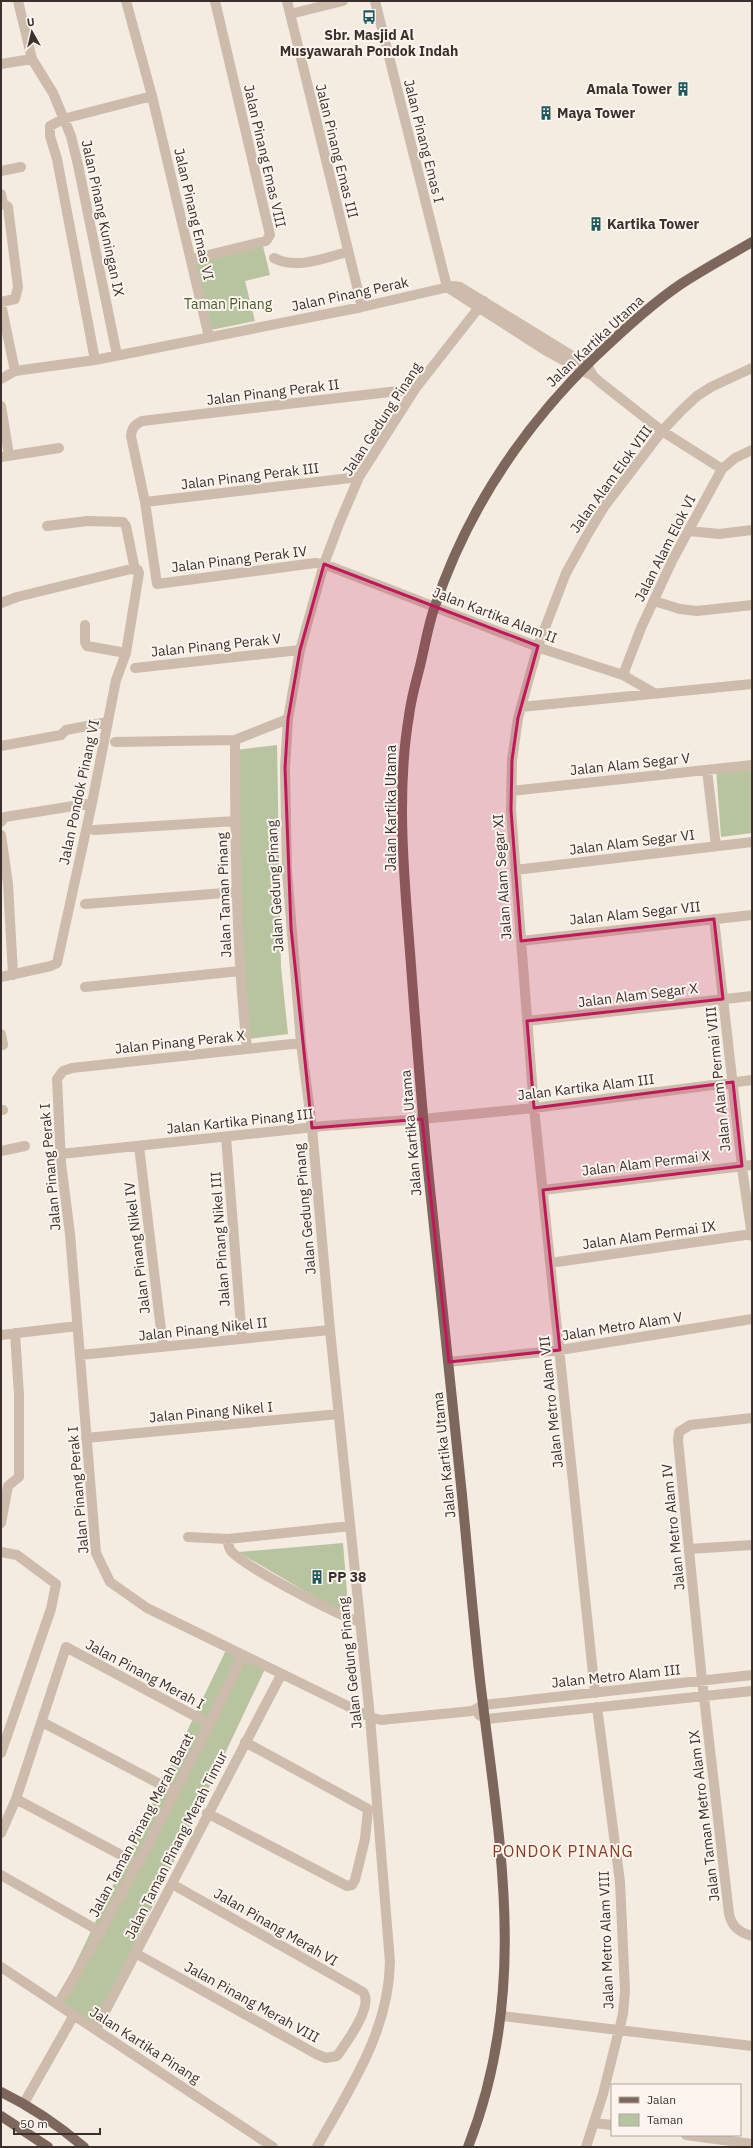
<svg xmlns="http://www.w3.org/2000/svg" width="753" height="2148" font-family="'IBM Plex Sans',sans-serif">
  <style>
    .green { fill: #b8c4a0 }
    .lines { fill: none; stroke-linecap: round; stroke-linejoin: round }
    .minor { stroke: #cdbbac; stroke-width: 10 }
    .major { stroke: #7d675c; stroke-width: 10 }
    .marked { fill: #c2185b; fill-opacity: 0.2; stroke: #c2185b; stroke-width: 3; stroke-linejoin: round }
    .labels { text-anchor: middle; stroke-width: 4; stroke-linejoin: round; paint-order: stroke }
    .poi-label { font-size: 14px; font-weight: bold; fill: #3b302b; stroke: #fbf5ee; text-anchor: start }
    .street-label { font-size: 14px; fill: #3b302b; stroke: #fbf5ee }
    .park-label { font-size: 14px; fill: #4a5a2e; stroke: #fbf5ee }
    .quarter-label { font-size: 16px; letter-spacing: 1px; fill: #8c3b22; stroke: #fbf5ee }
  </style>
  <rect width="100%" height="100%" fill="#f4ebe1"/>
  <path class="green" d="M263,246L270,275L245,281L255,321L211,330L196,262Z
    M277,745L281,967L288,1034L249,1039L244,971L235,750Z
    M752,764V833L721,837L716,768Z
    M343,1543L349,1617L238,1552Z
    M227,1648L265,1669L96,2026L58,2000Z"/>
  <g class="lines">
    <path class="minor" d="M18,1L32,59L53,93L71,136L78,165L117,355
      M126,1L152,96L209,337
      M287,1L362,307
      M375,1L447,287L545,350L589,374
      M290,14L343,1
      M1,64L32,59
      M1,171L21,167
      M1,194L3,203L8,207L18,287L15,299L1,302
      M274,258C296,270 325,258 347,252
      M192,259L266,241L270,235L215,1
      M1,304L15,371
      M95,360L57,159L50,136V126L63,119L152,96
      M1,379L15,371L95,360L362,307L453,286L460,287L587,365L593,376L601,383L662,431L722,469
      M415,389L142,421C134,425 132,428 131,436L145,502L157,584L315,563L324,564L546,650L623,675L656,694
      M1,406L9,455
      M1,457L59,448
      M145,502L359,477
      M47,526L87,521L123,522L126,526L135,570
      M689,531L719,534L752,530
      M654,601L680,609L697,611L752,605
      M1,603L17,597L131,569L138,570L139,573L126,653L116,680L92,803L57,963L51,966L1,977
      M85,625V642L87,646L126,653
      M135,668L300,650
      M623,675L641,628L673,559L722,469L735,458L752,450
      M521,707L752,684
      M235,740C235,843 236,946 247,1048
      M115,742L235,740L288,719
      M1,746L61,735L66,730L108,722
      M707,770L716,846
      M511,791L752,765
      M1,822L5,817L92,803
      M94,830L235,821
      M1,835L8,884L13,975
      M515,870L752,842
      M85,904L237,892
      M714,919L743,1175L752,1236
      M521,941L752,915
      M85,987L240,971
      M527,1021L752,996
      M1,1034L3,1045
      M301,1043L72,1068L63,1071L57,1079L61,1163L70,1234L96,1553L110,1582L147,1608L370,1717L381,1720L472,1711L484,1705L752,1675
      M1,1110H3
      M226,1137L242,1339
      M139,1146L163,1347
      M1,1151L25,1146
      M61,1154L324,1126L422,1119L534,1108L752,1080
      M543,1190L752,1165
      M550,1263L752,1234
      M1,1335L77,1326
      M80,1355L330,1330
      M449,1362L560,1350L752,1319
      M752,1418L690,1425L679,1432L678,1440L702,1680L729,1914C732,1927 739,1932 752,1936
      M86,1438L339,1414
      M1,1523L8,1486L19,1477V1395L15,1333
      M188,1537L228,1539L350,1526
      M228,1539C228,1543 228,1547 231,1551C245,1567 337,1615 360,1622
      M689,1549L752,1545
      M1,1552L17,1555L56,1584L51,1609L1,1753
      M595,1693L534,1108L511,810L512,760L518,718L538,646L566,573L586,537L604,507L662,431L682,410L697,396L711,387L752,368
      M479,1715L486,1719L752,1691
      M42,1722L175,1792
      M16,1799L138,1864
      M207,1813L347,1886L352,1885L355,1880L365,1839L368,1809L245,1742
      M1,1833L16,1799L66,1647L210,1724
      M1,1875L101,1932
      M137,1954L316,2054L326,2058L337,2056C346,2043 374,2006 363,1992L172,1884
      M1,1967L273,2147
      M58,2004C126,1891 186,1774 243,1655
      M501,2016L752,2046
      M96,2029L281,1675
      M24,2103L74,2015
      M594,2123L612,2125
      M686,2135L752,2144
      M317,2147C350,2088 389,2031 390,1962L370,1717L330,1330L312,1128L301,1043L287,871L285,768L288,719L300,650L324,564L339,524L359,477L415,389L484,301
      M586,2147L603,2094L623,2014L625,1991L620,1882L597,1707"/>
    <path class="major" d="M1,2092C32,2107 58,2125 84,2147
      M1,2116L48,2147
      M468,2147C530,1990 499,1841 480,1680C473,1618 468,1557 462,1495C452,1396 442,1297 431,1198C422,1116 416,1034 410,952C404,875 396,792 409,716C411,699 416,682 420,666C425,646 428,625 435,606C467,511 523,427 595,357C622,331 650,305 681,284C704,269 728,256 752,242"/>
  </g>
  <path class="marked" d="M324,564L538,646L518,718L512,760L511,810L521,941L714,919L723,999L527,1021L534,1108L733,1082L742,1166L543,1190L560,1350L449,1362L422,1119L312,1128L291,928L285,768L288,719L300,650Z"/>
  <defs>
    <symbol id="bus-bare" viewBox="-9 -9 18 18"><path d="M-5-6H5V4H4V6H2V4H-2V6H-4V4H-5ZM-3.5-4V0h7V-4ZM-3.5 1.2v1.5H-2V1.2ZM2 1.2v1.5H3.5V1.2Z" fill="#1f5a5e" stroke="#fbf5ee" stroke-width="2.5" paint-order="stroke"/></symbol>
    <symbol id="building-bare" viewBox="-9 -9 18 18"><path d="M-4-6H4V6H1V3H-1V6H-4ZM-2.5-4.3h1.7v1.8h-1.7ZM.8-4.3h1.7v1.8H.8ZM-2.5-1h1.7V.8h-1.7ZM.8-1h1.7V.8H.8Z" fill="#1f5a5e" stroke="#fbf5ee" stroke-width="2.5" paint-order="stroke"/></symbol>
  </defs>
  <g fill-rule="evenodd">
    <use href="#bus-bare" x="359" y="7" width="20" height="20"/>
    <use href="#building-bare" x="673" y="79" width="20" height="20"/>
    <use href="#building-bare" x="536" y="103" width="20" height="20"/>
    <use href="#building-bare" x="586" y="214" width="20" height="20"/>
    <use href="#building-bare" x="307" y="1567" width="20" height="20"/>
  </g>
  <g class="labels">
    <g class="poi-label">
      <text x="369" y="40" text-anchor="middle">Sbr. Masjid Al<tspan x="369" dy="16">Musyawarah Pondok Indah</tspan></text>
      <text x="672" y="94" text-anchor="end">Amala Tower</text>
      <text x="557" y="118">Maya Tower</text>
      <text x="607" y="229">Kartika Tower</text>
      <text x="328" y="1582">PP 38</text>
    </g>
    <g class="street-label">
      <text transform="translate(424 141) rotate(76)" y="5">Jalan Pinang Emas I</text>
      <text transform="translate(337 151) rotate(76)" y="5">Jalan Pinang Emas III</text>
      <text transform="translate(265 156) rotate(77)" y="5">Jalan Pinang Emas VIII</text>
      <text transform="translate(194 214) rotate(77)" y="5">Jalan Pinang Emas VI</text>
      <text transform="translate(103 218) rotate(78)" y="5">Jalan Pinang Kuningan IX</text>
      <text transform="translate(350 294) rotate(-12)" y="5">Jalan Pinang Perak</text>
      <text transform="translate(595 341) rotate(-43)" y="5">Jalan Kartika Utama</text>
      <text transform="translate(273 392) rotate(-7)" y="5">Jalan Pinang Perak II</text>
      <text transform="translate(382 419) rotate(-57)" y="5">Jalan Gedung Pinang</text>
      <text transform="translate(250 476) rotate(-7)" y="5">Jalan Pinang Perak III</text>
      <text transform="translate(611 479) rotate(-54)" y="5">Jalan Alam Elok VIII</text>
      <text transform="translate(665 548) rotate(-63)" y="5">Jalan Alam Elok VI</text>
      <text transform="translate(239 559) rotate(-7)" y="5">Jalan Pinang Perak IV</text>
      <text transform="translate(495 615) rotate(21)" y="5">Jalan Kartika Alam II</text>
      <text transform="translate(216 645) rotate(-6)" y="5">Jalan Pinang Perak V</text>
      <text transform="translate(630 764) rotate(-6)" y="5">Jalan Alam Segar V</text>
      <text transform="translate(79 792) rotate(-78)" y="5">Jalan Pondok Pinang VI</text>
      <text transform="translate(391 808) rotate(-90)" y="5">Jalan Kartika Utama</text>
      <text transform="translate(632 842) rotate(-7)" y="5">Jalan Alam Segar VI</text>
      <text transform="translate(502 877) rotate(-94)" y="5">Jalan Alam Segar XI</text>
      <text transform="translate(275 886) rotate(-93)" y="5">Jalan Gedung Pinang</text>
      <text transform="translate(224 895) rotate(-92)" y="5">Jalan Taman Pinang</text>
      <text transform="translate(635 913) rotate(-6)" y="5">Jalan Alam Segar VII</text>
      <text transform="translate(638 995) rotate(-7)" y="5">Jalan Alam Segar X</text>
      <text transform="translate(180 1042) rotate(-6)" y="5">Jalan Pinang Perak X</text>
      <text transform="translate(718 1079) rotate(-96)" y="5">Jalan Alam Permai VIII</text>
      <text transform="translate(586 1087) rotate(-7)" y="5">Jalan Kartika Alam III</text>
      <text transform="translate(240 1121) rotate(-6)" y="5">Jalan Kartika Pinang III</text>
      <text transform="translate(411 1133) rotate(-95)" y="5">Jalan Kartika Utama</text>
      <text transform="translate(646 1163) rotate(-7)" y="5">Jalan Alam Permai X</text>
      <text transform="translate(50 1167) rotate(-95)" y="5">Jalan Pinang Perak I</text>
      <text transform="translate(305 1209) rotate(-95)" y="5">Jalan Gedung Pinang</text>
      <text transform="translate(649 1235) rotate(-8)" y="5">Jalan Alam Permai IX</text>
      <text transform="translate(220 1239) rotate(-94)" y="5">Jalan Pinang Nikel III</text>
      <text transform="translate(137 1248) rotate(-97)" y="5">Jalan Pinang Nikel IV</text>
      <text transform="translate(622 1326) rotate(-9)" y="5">Jalan Metro Alam V</text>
      <text transform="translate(203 1329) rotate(-6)" y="5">Jalan Pinang Nikel II</text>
      <text transform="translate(551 1402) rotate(-96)" y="5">Jalan Metro Alam VII</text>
      <text transform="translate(211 1412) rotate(-5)" y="5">Jalan Pinang Nikel I</text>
      <text transform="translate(444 1455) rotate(-96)" y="5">Jalan Kartika Utama</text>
      <text transform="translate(78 1490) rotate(-95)" y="5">Jalan Pinang Perak I</text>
      <text transform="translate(673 1527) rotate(-96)" y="5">Jalan Metro Alam IV</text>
      <text transform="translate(350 1663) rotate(-96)" y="5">Jalan Gedung Pinang</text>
      <text transform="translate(145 1674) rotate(28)" y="5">Jalan Pinang Merah I</text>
      <text transform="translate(616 1676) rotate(-6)" y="5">Jalan Metro Alam III</text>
      <text transform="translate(704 1816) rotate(-97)" y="5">Jalan Taman Metro Alam IX</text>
      <text transform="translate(141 1825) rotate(-62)" y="5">Jalan Taman Pinang Merah Barat</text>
      <text transform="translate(176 1845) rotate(-63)" y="5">Jalan Taman Pinang Merah Timur</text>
      <text transform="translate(276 1927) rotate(30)" y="5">Jalan Pinang Merah VI</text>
      <text transform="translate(606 1940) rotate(-92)" y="5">Jalan Metro Alam VIII</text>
      <text transform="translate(252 2002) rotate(29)" y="5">Jalan Pinang Merah VIII</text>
      <text transform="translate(145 2045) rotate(33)" y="5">Jalan Kartika Pinang</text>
    </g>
    <g class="park-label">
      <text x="228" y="309">Taman Pinang</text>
    </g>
    <g class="quarter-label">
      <text x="563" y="1857">PONDOK PINANG</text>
    </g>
  </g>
  <rect width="753" height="2148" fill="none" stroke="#3b302b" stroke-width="4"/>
  <rect x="611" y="2084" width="130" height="52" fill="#fbf5ee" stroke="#aea6a0"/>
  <rect x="619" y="2097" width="20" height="6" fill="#7d675c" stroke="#aea6a0"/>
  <text x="647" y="2104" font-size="12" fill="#3b302b">Jalan</text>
  <rect x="619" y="2114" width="20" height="12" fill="#b8c4a0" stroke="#aea6a0"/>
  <text x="647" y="2124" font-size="12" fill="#3b302b">Taman</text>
  <g transform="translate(32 32) rotate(352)" stroke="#fbf5ee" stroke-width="3" paint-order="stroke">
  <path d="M0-3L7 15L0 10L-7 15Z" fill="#3b302b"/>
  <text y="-6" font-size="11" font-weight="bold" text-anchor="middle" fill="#3b302b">U</text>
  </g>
  <path d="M14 2128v6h86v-6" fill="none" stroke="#3b302b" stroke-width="2"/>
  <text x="20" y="2128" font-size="12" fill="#3b302b" stroke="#fbf5ee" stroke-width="3" paint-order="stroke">50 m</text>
</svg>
